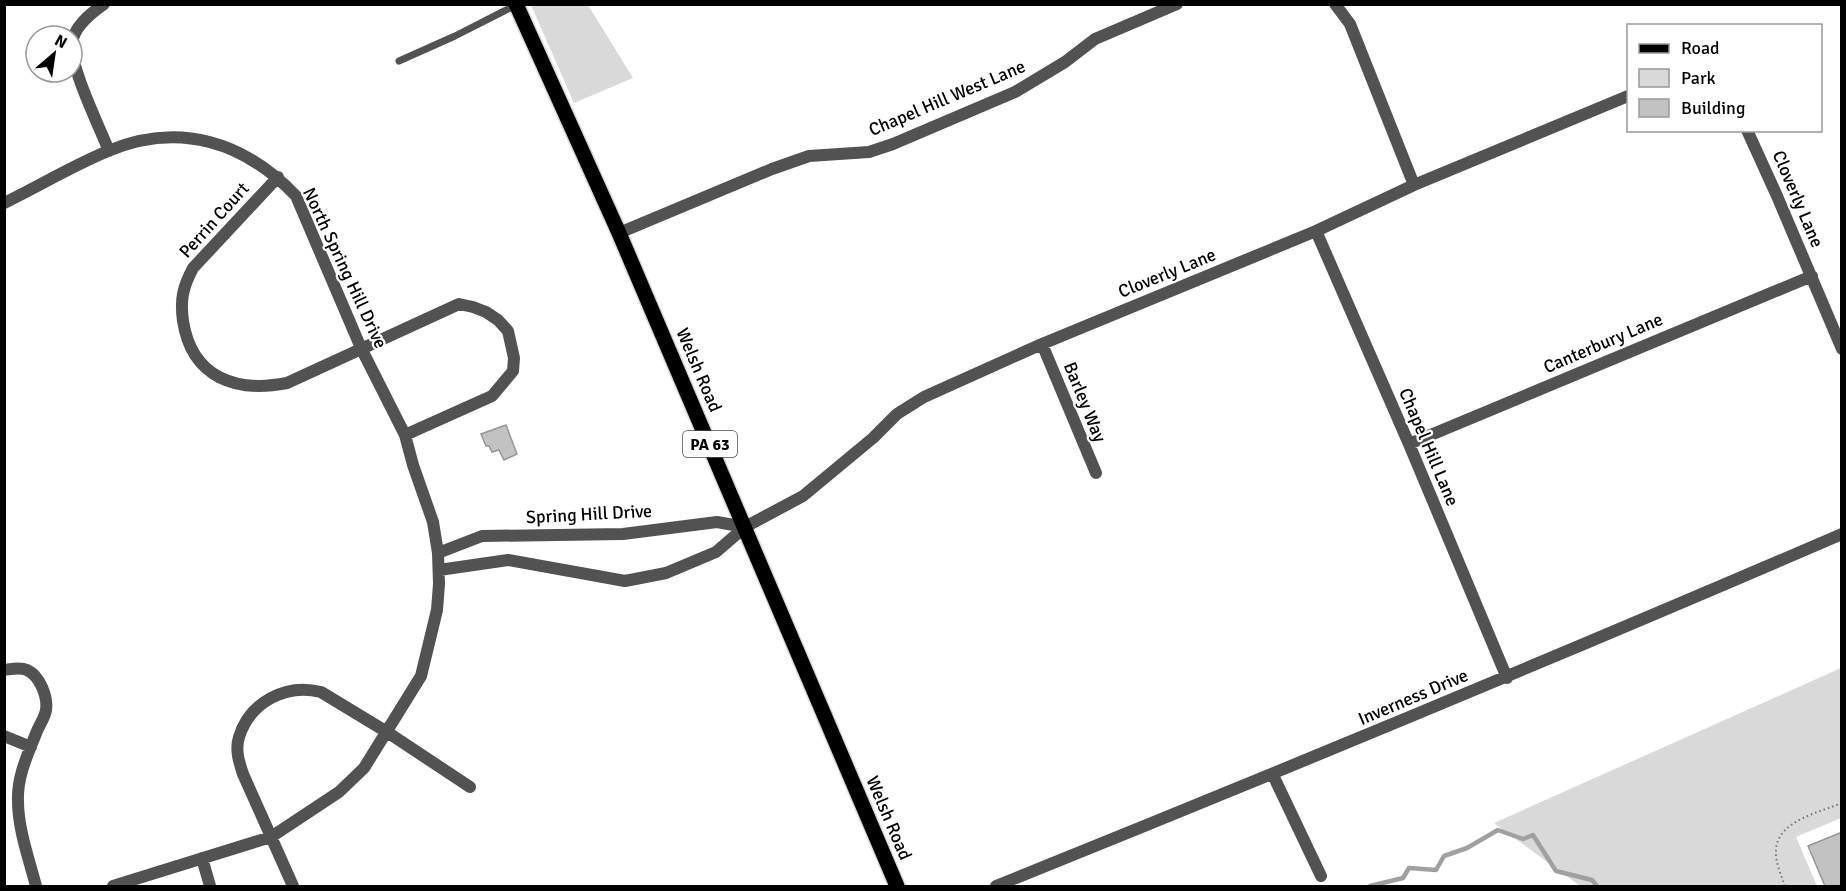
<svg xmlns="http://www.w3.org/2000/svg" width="1846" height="891" font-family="Signika,sans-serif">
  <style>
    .green { fill: #d9d9d9 }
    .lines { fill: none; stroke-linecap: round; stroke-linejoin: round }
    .stream { stroke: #a0a0a0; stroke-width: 4.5 }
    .building { fill: #c2c2c2; stroke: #969696; stroke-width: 1.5 }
    .primary-casing { stroke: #dbdbdb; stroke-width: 18 }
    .path { stroke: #747474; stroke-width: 2; stroke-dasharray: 1.5 3; stroke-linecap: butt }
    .service { stroke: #525252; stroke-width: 7 }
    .minor { stroke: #525252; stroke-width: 12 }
    .primary { stroke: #000; stroke-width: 15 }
    .labels { text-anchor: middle; stroke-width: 4.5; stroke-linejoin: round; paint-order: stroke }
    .shield { fill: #fff; stroke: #4c4c4c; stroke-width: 1.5 }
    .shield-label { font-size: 16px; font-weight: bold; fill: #000 }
    .street-label { font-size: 18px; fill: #000; stroke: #fff }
  </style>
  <rect width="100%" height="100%" fill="#fff"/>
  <path class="green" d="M531,5H588L633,78L574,103Z
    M1841,668V818L1796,837L1817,886H1580L1494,823Z"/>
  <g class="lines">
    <path class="stream" d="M1370,886L1403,878L1409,868L1436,870L1444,856L1467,848L1498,830L1523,839L1533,835L1556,871L1592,880L1597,886"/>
  </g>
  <path class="building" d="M506,425L517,454L504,460L499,450L492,452L489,446H486L481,434Z
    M1842,832V886H1825L1808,846Z"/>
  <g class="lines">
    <defs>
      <path id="primary" d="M516,4L619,233L897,886"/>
    </defs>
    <use href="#primary" class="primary-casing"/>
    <path class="path" d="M1785,886C1781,875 1775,862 1776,850C1777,821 1820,812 1842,803"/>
    <path class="service" d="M399,61L455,36L516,5"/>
    <path class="minor" d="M104,4C91,13 73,27 72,44C70,67 99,126 109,151
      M1335,4L1350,24L1414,185
      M1747,130L1777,196L1842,349
      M278,177L193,268C183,287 180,299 183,321C192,378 236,393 287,383L459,304L473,307L486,312L498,320L508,331L514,358L513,371L492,396L405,435
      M4,203C39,186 72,166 108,151C179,121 245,142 296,196L361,348L405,435L413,465L433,522L438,553L439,584L437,610L421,676L364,768L339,792L271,837L113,886
      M1316,231L1409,444L1507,678
      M619,233L772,169L809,156L869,152L893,144L1015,92L1065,62L1095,39L1177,4
      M1042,344L1096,473
      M1409,444L1812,276
      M438,553L482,536L623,534L717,522L745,527
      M439,570L508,560L625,581L666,573L716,552L745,527L803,496L873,438L897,414L924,397L1042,344L1316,231L1414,185L1628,96
      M4,670C12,669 20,667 27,670C40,676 48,697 46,710C45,717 40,724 37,731C28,754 17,776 18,801C18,829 29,859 36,886
      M4,736L31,747
      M1273,775L1321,876
      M202,858L210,886
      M293,886L243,774C239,762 235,750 239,737C250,702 286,683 321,692L387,732L470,787
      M996,886C1279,772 1561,655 1842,534"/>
    <use href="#primary" class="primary"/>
  </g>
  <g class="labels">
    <rect class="shield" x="683" y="431" width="54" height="26" rx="4.5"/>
    <g class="shield-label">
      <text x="710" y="450">PA 63</text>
    </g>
    <g class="street-label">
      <text transform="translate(947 98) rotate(-23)" y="6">Chapel Hill West Lane</text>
      <text transform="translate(1798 199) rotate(67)" y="6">Cloverly Lane</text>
      <text transform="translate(214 220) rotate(-48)" y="6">Perrin Court</text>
      <text transform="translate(345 268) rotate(65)" y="6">North Spring Hill Drive</text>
      <text transform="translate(1167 273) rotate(-22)" y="6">Cloverly Lane</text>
      <text transform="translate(1603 343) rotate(-23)" y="6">Canterbury Lane</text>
      <text transform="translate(699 370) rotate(67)" y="6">Welsh Road</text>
      <text transform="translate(1085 402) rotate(68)" y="6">Barley Way</text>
      <text transform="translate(1429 447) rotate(67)" y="6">Chapel Hill Lane</text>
      <text transform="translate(589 514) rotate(-3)" y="6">Spring Hill Drive</text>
      <text transform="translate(1413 697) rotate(-23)" y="6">Inverness Drive</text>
      <text transform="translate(889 818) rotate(67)" y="6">Welsh Road</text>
    </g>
  </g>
  <rect width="1846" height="891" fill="none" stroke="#000000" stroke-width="12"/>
  <rect x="1627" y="24" width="195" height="108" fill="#ffffff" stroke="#999999" stroke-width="1.5"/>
  <rect x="1639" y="44" width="30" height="9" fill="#000000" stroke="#999999" stroke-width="1.5"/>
  <text x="1681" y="54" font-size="18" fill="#000000">Road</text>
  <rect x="1639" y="69" width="30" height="18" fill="#d9d9d9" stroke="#999999" stroke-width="1.5"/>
  <text x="1681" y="84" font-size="18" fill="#000000">Park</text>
  <rect x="1639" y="99" width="30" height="18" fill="#c2c2c2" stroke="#999999" stroke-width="1.5"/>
  <text x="1681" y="114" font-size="18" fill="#000000">Building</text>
  <g transform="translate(54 54) rotate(29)"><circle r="28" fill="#ffffff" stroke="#999999" stroke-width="1.5"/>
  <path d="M0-4.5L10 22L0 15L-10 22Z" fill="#000000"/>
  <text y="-9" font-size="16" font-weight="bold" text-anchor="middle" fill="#000000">N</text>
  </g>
</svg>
